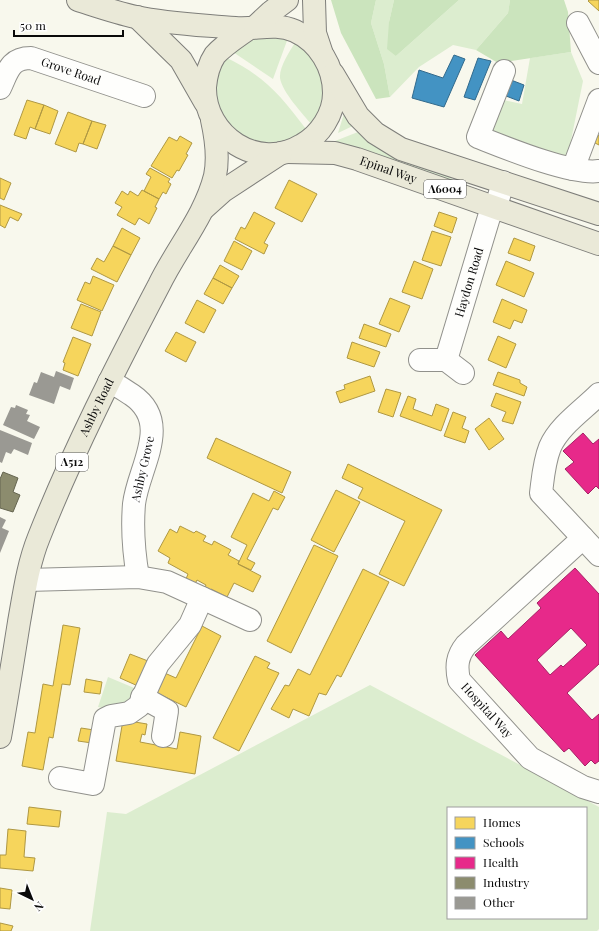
<svg xmlns="http://www.w3.org/2000/svg" width="599" height="931" font-family="'Playfair Display',serif">
  <style>
    .green { fill: #dcedcf; fill-rule: evenodd }
    .forest { fill: #cbe4bd }
    .homes { fill: #f6d55c; stroke: #af9843 }
    .schools { fill: #4393c3; stroke: #326a8c }
    .health { fill: #e7298a; stroke: #a52064; fill-rule: evenodd }
    .industry { fill: #8c8c6e; stroke: #656550 }
    .building { fill: #9a9993 }
    .lines { fill: none; stroke-linecap: round; stroke-linejoin: round }
    .minor-casing { stroke: #91918c; stroke-width: 24 }
    .major-casing { stroke: #7e7e7a; stroke-width: 24 }
    .minor { stroke: #fefefc; stroke-width: 22 }
    .major { stroke: #eae9d8; stroke-width: 22 }
    .labels { text-anchor: middle; stroke-width: 4; stroke-linejoin: round; paint-order: stroke }
    .shield { fill: #fff; stroke: #545454; stroke-width: 1 }
    .shield-label { font-size: 11px; font-weight: bold; fill: #0a0a0a }
    .street-label { font-size: 12px; fill: #0a0a0a; stroke: #fff }
  </style>
  <rect width="100%" height="100%" fill="#f8f8ed"/>
  <path class="green" d="M376,0H394L389,22L396,56L459,0H510L508,13L476,50L453,45L419,67L390,97L384,64L371,23Z
    M256,35L288,38L273,79L230,50Z
    M296,41L317,62L324,89L319,113L312,125C303,114 282,92 280,78C279,67 290,51 296,41Z
    M571,52L583,81L567,160L489,133L499,99L522,104L530,58Z
    M225,57C266,77 279,94 306,129L296,137L281,143L265,144L232,133L214,106L217,72Z
    M346,107L357,124L338,133Z
    M363,130L447,174L460,187L351,146L330,143Z
    M108,677L139,690L134,700L117,711L98,707Z
    M370,685L599,807V929L597,931H90L107,812L126,814ZM448,808H586V918H448Z"/>
  <path class="forest" d="M331,0H376L371,23L384,64L390,97L376,99L341,33Z
    M394,0H459L396,56L387,49L389,22Z
    M510,0H564L568,12L571,52L498,63L476,50L508,13Z"/>
  <path class="homes" d="M589,0H599V11L588,1Z
    M27,100L44,105L35,129L30,127L26,139L14,135Z
    M44,105L58,111L50,134L35,129Z
    M68,112L92,121L83,144L79,143L76,152L55,144Z
    M92,121L106,125L97,149L83,144Z
    M599,135V145L593,142Z
    M180,136L192,143L186,154L188,155L179,171L177,170L172,178L151,166L169,137L177,141Z
    M150,168L170,179L168,182L171,184L166,194L163,192L159,199L144,191L151,177L146,174Z
    M0,178L11,183L4,200L0,198Z
    M289,180L317,194L302,222L275,208Z
    M142,190L159,199L155,207L157,208L149,224L139,218L135,225L117,215L122,207L115,203L122,191L128,195L130,191L138,196Z
    M0,205L22,214L18,221L10,217L5,228L0,225Z
    M254,212L275,223L264,243L268,245L264,254L235,239L241,227L245,229Z
    M439,212L457,218L452,233L434,226Z
    M122,228L140,238L131,255L113,246Z
    M432,231L451,237L441,266L422,260Z
    M514,238L535,246L530,261L508,253Z
    M234,241L252,251L242,270L224,261Z
    M113,246L131,255L117,282L91,269L97,258L104,262Z
    M414,261L433,269L422,299L402,292Z
    M506,261L534,273L524,297L496,285Z
    M220,265L239,276L232,288L213,278Z
    M93,276L114,285L102,311L77,300L85,282L90,284Z
    M213,278L232,288L223,304L204,294Z
    M390,298L410,306L399,332L379,324Z
    M502,299L527,310L522,323L514,320L510,329L493,322Z
    M197,300L216,310L204,333L185,323Z
    M81,304L101,312L92,336L71,328Z
    M364,324L391,334L386,347L359,338Z
    M176,332L196,342L186,362L165,351Z
    M498,336L516,344L506,368L488,360Z
    M73,337L91,344L78,376L63,370L65,363L63,362Z
    M352,342L380,352L374,367L347,358Z
    M498,372L520,380V383L527,387L524,396L493,385Z
    M370,376L375,391L340,403L336,392L345,389L344,385Z
    M386,389L401,393L393,417L378,412Z
    M496,393L521,402L513,424L502,421L506,412L491,406Z
    M408,396L416,399L413,409L432,416L436,404L449,409L441,431L400,416Z
    M453,412L466,417L462,428L469,431L465,443L444,436Z
    M489,418L504,439L489,450L475,429Z
    M216,438L291,472L282,493L207,458Z
    M348,464L442,510L404,586L379,574L405,521L358,498L363,488L342,478Z
    M336,490L360,502L334,552L311,540Z
    M274,491L285,497L278,510L273,508L247,559L255,563L251,570L238,564L247,545L231,537L253,493L269,501Z
    M180,526L194,533L196,531L206,536L203,541L212,545L214,541L231,550L228,555L239,561L238,564L261,576L253,592L234,583L227,597L211,589L209,591L204,589L206,585L197,580L195,584L186,579L188,574L168,563L170,558L158,551L170,529L177,533Z
    M314,545L338,556L291,653L267,641Z
    M363,569L389,582L341,677L337,675L326,695L319,693L309,716L293,709L289,718L271,709L285,685L289,686L298,669L310,675Z
    M63,625L80,628L70,685L62,684L53,738L49,737L43,770L22,766L28,732L35,733L43,684L53,686Z
    M202,626L221,636L186,707L151,690L160,671L176,678Z
    M130,654L148,661L138,686L120,678Z
    M255,656L270,663L267,668L279,673L239,751L213,738Z
    M86,679L102,682L100,694L84,692Z
    M123,720L147,724L145,735L142,734L140,742L177,749L180,732L201,736L195,774L116,761Z
    M81,728L94,730L92,743L78,741Z
    M29,807L61,811L59,827L27,824Z
    M8,829L26,831L24,857L35,858L33,871L0,868V855H6Z
    M0,888L12,890L10,909L0,908Z
    M0,923L13,926L11,931H0Z"/>
  <path class="schools" d="M454,55L465,59L444,107L412,98L419,70L443,78Z
    M478,58L491,61L475,100L464,97Z
    M511,80L524,85L519,101L506,96Z"/>
  <path class="health" d="M583,433L593,444L599,439V489L596,486L588,494L565,469L574,462L563,451Z
    M575,568L599,594V664L567,693L592,720L599,714V761L595,764L591,760L585,766L569,748L564,752L475,655L501,631L508,639L541,608L537,603ZM571,628L587,645L563,667L561,665L550,675L537,660Z"/>
  <path class="industry" d="M3,472L18,478L13,492L20,495L13,512L0,508V479Z"/>
  <path class="building" d="M56,371L74,378L70,390L60,386L54,404L29,395L34,382L37,383L41,372L54,377Z
    M16,405L28,410L26,414L30,415L27,421L40,427L34,439L3,425L11,407L15,408Z
    M0,430L32,443L28,455L14,449L11,454L6,452L2,463L0,462Z
    M0,517L6,520L2,528L9,531L0,553Z"/>
  <g class="lines">
    <defs>
      <g id="minor">
        <path d="M578,23L599,63"/>
        <path d="M504,71L478,137C506,148 571,175 599,171"/>
        <path id="s1" d="M0,88C8,71 10,58 31,58L144,96"/>
        <path d="M573,169L599,100"/>
        <path d="M420,360H446L463,373"/>
        <path id="s2" d="M446,360L489,217L496,207L503,182"/>
        <path d="M109,382C118,385 124,390 132,395C173,423 138,468 134,504C132,528 134,554 138,577"/>
        <path d="M599,394C583,410 559,426 550,447C544,462 543,477 541,493L599,555"/>
        <path id="s3" d="M583,538L466,645C457,656 456,666 459,680L530,758L583,787L599,792"/>
        <path d="M27,580L138,577L167,582L250,620"/>
        <path d="M142,697L167,711L163,736"/>
        <path d="M60,778L93,784L105,719L111,716L129,713L139,706L158,664L190,625L202,598"/>
      </g>
      <g id="major">
        <path d="M78,0C97,6 117,13 136,17C168,24 203,25 235,28C256,30 275,22 295,31C319,42 334,67 334,93C334,114 320,135 302,145C258,172 204,136 205,87C206,76 209,64 215,55C224,45 237,37 248,29"/>
        <path d="M314,0L315,33L321,51"/>
        <path d="M137,17L181,60L205,102"/>
        <path d="M255,27L271,12L287,0"/>
        <path d="M333,74L358,116L375,133L401,149L599,214"/>
        <path id="s4" d="M287,152L335,153L357,159L599,244"/>
        <path d="M204,208L223,191L281,153"/>
        <path id="s5" d="M0,737C7,698 13,660 19,622C24,594 28,564 39,537C73,451 116,367 159,285C177,248 205,216 215,176C219,157 216,138 212,120"/>
      </g>
    </defs>
    <use href="#minor" class="minor-casing"/>
    <use href="#major" class="major-casing"/>
    <use href="#minor" class="minor"/>
    <use href="#major" class="major"/>
  </g>
  <g class="labels">
    <g class="shield">
      <rect x="424" y="180" width="42" height="18" rx="3"/>
      <rect x="56" y="453" width="32" height="18" rx="3"/>
    </g>
    <g class="shield-label">
      <text x="445" y="193">A6004</text>
      <text x="72" y="466">A512</text>
    </g>
    <g class="street-label">
      <text dy="4" stroke="none"><textPath href="#s1" startOffset="89">Grove Road</textPath></text>
      <text dy="4" stroke="none"><textPath href="#s4" startOffset="104">Epinal Way</textPath></text>
      <text dy="4" stroke="none"><textPath href="#s2" startOffset="81">Haydon Road</textPath></text>
      <text dy="4" stroke="none"><textPath href="#s5" startOffset="346">Ashby Road</textPath></text>
      <text transform="translate(143 469) rotate(-77)" y="4">Ashby Grove</text>
      <text dy="4" stroke="none"><textPath href="#s3" startOffset="237">Hospital Way</textPath></text>
    </g>
  </g>
  <rect x="447" y="807" width="140" height="112" fill="#ffffff" stroke="#9d9d9d"/>
  <rect x="455" y="817" width="20" height="12" fill="#f6d55c" stroke="#9d9d9d"/>
  <text x="483" y="827" font-size="12" fill="#0a0a0a">Homes</text>
  <rect x="455" y="837" width="20" height="12" fill="#4393c3" stroke="#9d9d9d"/>
  <text x="483" y="847" font-size="12" fill="#0a0a0a">Schools</text>
  <rect x="455" y="857" width="20" height="12" fill="#e7298a" stroke="#9d9d9d"/>
  <text x="483" y="867" font-size="12" fill="#0a0a0a">Health</text>
  <rect x="455" y="877" width="20" height="12" fill="#8c8c6e" stroke="#9d9d9d"/>
  <text x="483" y="887" font-size="12" fill="#0a0a0a">Industry</text>
  <rect x="455" y="897" width="20" height="12" fill="#9a9993" stroke="#9d9d9d"/>
  <text x="483" y="907" font-size="12" fill="#0a0a0a">Other</text>
  <g transform="translate(32 899) rotate(137)" stroke="#ffffff" stroke-width="3" paint-order="stroke">
  <path d="M0-3L7 15L0 10L-7 15Z" fill="#0a0a0a"/>
  <text y="-6" font-size="11" font-weight="bold" text-anchor="middle" fill="#0a0a0a">N</text>
  </g>
  <path d="M14 30v6h109v-6" fill="none" stroke="#0a0a0a" stroke-width="2"/>
  <text x="20" y="30" font-size="12" fill="#0a0a0a" stroke="#ffffff" stroke-width="3" paint-order="stroke">50 m</text>
</svg>
